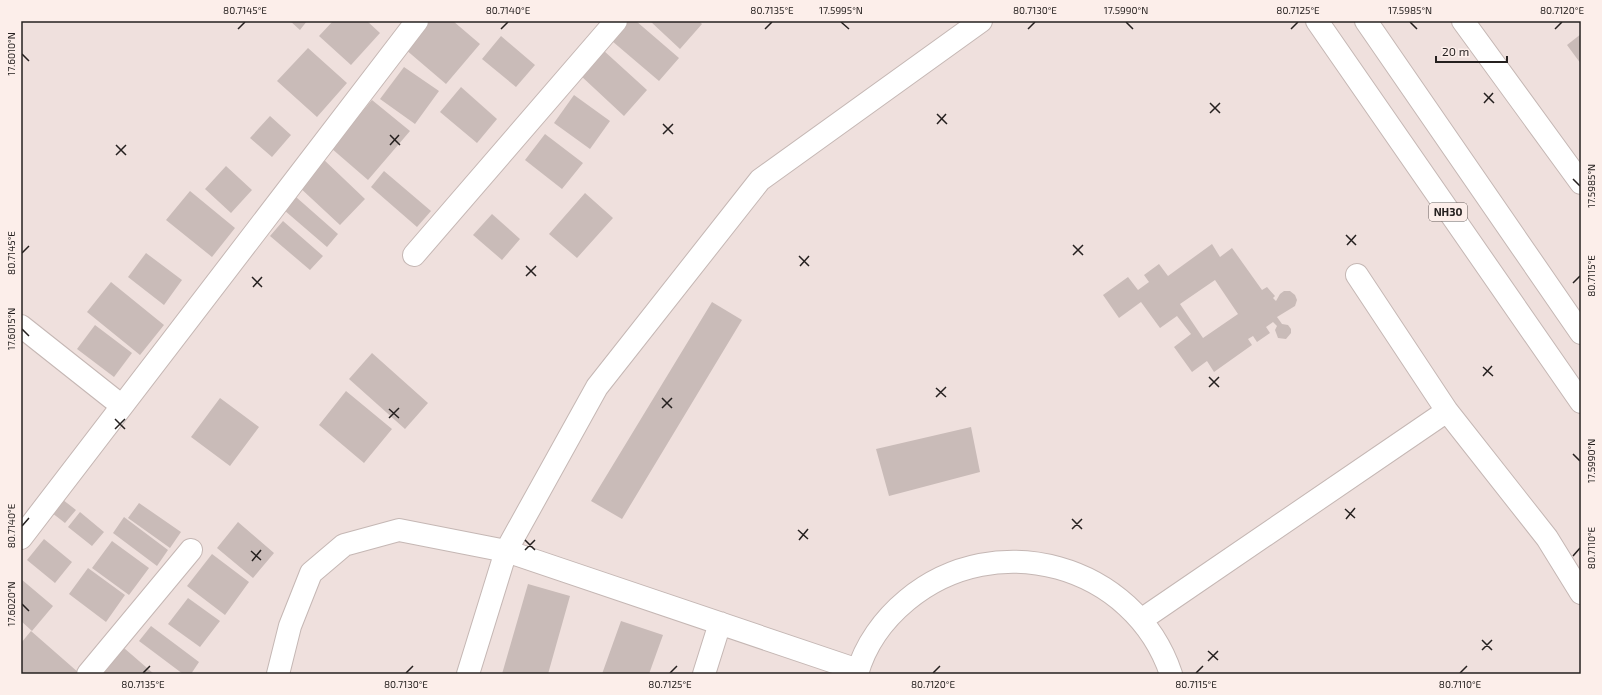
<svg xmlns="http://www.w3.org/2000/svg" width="1602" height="695" font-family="'Exo 2',sans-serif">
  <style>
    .building { fill: #c9bbb8; fill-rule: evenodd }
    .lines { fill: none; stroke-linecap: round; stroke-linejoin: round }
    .street-casing { stroke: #c5b7b4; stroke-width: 24 }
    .highway-casing { stroke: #c5b7b4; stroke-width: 24 }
    .street { stroke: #fff; stroke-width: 22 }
    .highway { stroke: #fff; stroke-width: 22 }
    .ticks { fill: none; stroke: #25201f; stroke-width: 1.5 }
    .labels { text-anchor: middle; stroke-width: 3; stroke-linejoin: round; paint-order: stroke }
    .shield { fill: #fceeea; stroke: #665e5c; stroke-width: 1 }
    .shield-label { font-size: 11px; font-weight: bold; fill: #25201f }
    .neatline { fill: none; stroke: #25201f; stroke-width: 1.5 }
    .ticks-label { font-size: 10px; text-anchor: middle; fill: #25201f }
  </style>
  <rect width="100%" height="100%" fill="#efe0dd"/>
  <path class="building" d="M290,21H307L300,30Z
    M333,21H367L380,33L351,65L319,36Z
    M429,21H453L480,44L446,84L405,49Z
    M628,21H636L679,58L659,81L612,41Z
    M650,21H699L702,24L680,49Z
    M1581,34V64L1567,45Z
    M501,36L535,65L516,87L482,59Z
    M308,48L347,83L317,117L277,81Z
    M603,50L647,90L624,116L580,75Z
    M404,67L439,91L415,124L380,99Z
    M461,87L497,119L477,143L440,112Z
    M574,95L610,121L590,149L554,123Z
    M372,100L410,131L368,180L331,148Z
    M270,116L291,135L272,157L250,138Z
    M545,134L583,163L562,189L525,160Z
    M322,158L365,199L340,225L297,185Z
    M226,166L252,190L231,213L205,189Z
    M384,171L431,211L417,227L371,187Z
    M190,191L235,228L212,257L166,220Z
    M585,193L613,218L577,258L549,234Z
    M296,197L338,234L327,247L284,210Z
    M492,214L520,239L502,260L473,235Z
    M283,221L323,256L310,270L270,236Z
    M1212,244L1220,257L1232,248L1262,290L1267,287L1275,296L1273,298L1276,301L1280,294L1284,291H1290L1295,295L1297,300L1295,306L1277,317L1282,324L1288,325L1291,329V333L1286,339L1278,338L1275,330L1277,326L1273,322L1266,327L1270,333L1257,342L1253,336L1248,339L1252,345L1214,372L1207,361L1192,372L1174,347L1191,334L1177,316L1160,328L1141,302L1119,318L1103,295L1128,277L1138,290L1149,282L1144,275L1159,264L1168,276ZM1215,280L1238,314L1203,338L1180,304Z
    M146,253L182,280L164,305L128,277Z
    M111,282L164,325L140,355L87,312Z
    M712,302L742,320L622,519L591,501Z
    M95,325L132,353L114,377L77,349Z
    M372,353L428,403L405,429L349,379Z
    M346,391L392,429L364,463L319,425Z
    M220,398L259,427L230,466L191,437Z
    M971,427L980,472L889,496L876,449Z
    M58,496L76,510L65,523L47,509Z
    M139,503L181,532L170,548L128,518Z
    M80,512L104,532L92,546L68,527Z
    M124,517L168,550L157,566L113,533Z
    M238,522L274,553L253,578L217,548Z
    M44,539L72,562L55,583L27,560Z
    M112,541L149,568L129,595L92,568Z
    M212,554L249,582L225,615L187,586Z
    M88,568L125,595L106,622L69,594Z
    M21,579L53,606L32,631L21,621Z
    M528,584L570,596L548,674H502Z
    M188,598L220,621L200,647L168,624Z
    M621,621L663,635L649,674H602Z
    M151,626L199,662L191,674H183L139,641Z
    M31,631L79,673L78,674H21V643Z
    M124,648L154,674H101Z"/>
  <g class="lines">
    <defs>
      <path id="street" d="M1463,21L1581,183
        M414,255L616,21
        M1357,275L1447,411L1547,538L1581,593
        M21,326L122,406
        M21,538L417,21
        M1141,620L1447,411
        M88,674L191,550
        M278,674L290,626L311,573L344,545L399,530L506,551L858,670
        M468,674L506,551L597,387L760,180L981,21
        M704,674L720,623
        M857,674C865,645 884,619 907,600C996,526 1134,564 1171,674"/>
      <path id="highway" d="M1317,21L1581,402
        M1366,21L1581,333"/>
    </defs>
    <use href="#street" class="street-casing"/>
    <use href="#highway" class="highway-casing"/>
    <use href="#street" class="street"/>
    <use href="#highway" class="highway"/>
  </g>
  <path class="ticks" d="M841,22L849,29M1126,22L1133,29M1410,22L1417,29M238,29L245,22M501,29L508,22M765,29L772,22M1028,29L1035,22M1291,29L1298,22M1555,29L1562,22M22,54L29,61M1484,93L1494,103M1210,103L1220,113M1484,103L1493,93M1210,113L1220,103M937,114L947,124M663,124L673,134M937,124L946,114M663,134L673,124M390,135L400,145M116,145L126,155M390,145L399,135M116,155L126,145M1573,179L1580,186M1346,235L1356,245M1073,245L1083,255M1347,245L1356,235M22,253L29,246M1073,255L1083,245M799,256L809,266M526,266L536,276M800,266L809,256M526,276L536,266M252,277L262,287M1573,283L1580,276M253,287L262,277M22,329L29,336M1483,367L1493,376M1483,376L1492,366M1209,377L1219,387M1209,387L1219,377M936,388L946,397M936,397L946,387M662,398L672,408M662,408L672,398M389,409L399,418M389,418L399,408M115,419L125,429M115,429L125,419M1573,454L1580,461M1345,509L1355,518M1072,519L1082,529M1346,519L1355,508M22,526L29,518M1072,529L1082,519M798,530L808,539M525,540L535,550M799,540L808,529M525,550L535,540M251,551L261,560M1573,556L1580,548M252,561L261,550M22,604L29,611M1482,640L1492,650M1482,650L1492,640M1208,651L1218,660M1208,661L1218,651M143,673L150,666M406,673L413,666M670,673L677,666M933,673L940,666M1196,673L1203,666M1460,673L1467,666"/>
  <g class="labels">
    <rect class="shield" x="1429" y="203" width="38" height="18" rx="3"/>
    <g class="shield-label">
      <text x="1448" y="216">NH30</text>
    </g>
  </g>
  <rect width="1602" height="695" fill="none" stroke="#fceeea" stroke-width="44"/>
  <path d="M1436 56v6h71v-6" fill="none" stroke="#25201f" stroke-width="2"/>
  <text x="1442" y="56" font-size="12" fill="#25201f" stroke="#fceeea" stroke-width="3" paint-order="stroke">20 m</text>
  <rect x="22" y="22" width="1558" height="651" class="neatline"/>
  <g class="ticks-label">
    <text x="245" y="14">80.7145°E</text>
    <text x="508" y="14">80.7140°E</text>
    <text x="772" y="14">80.7135°E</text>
    <text x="841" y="14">17.5995°N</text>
    <text x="1035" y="14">80.7130°E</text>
    <text x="1126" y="14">17.5990°N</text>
    <text x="1298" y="14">80.7125°E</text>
    <text x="1410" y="14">17.5985°N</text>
    <text x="1562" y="14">80.7120°E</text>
    <text transform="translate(11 54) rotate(-90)" y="4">17.6010°N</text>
    <text transform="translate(1591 186) rotate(-90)" y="4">17.5985°N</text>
    <text transform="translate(11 253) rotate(-90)" y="4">80.7145°E</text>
    <text transform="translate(1591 276) rotate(-90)" y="4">80.7115°E</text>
    <text transform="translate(11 329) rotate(-90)" y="4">17.6015°N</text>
    <text transform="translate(1591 461) rotate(-90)" y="4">17.5990°N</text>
    <text transform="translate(11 526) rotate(-90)" y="4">80.7140°E</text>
    <text transform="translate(1591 548) rotate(-90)" y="4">80.7110°E</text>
    <text transform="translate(11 604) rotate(-90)" y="4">17.6020°N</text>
    <text x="143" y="688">80.7135°E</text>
    <text x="406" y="688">80.7130°E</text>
    <text x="670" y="688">80.7125°E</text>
    <text x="933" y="688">80.7120°E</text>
    <text x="1196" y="688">80.7115°E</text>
    <text x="1460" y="688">80.7110°E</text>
  </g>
</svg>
